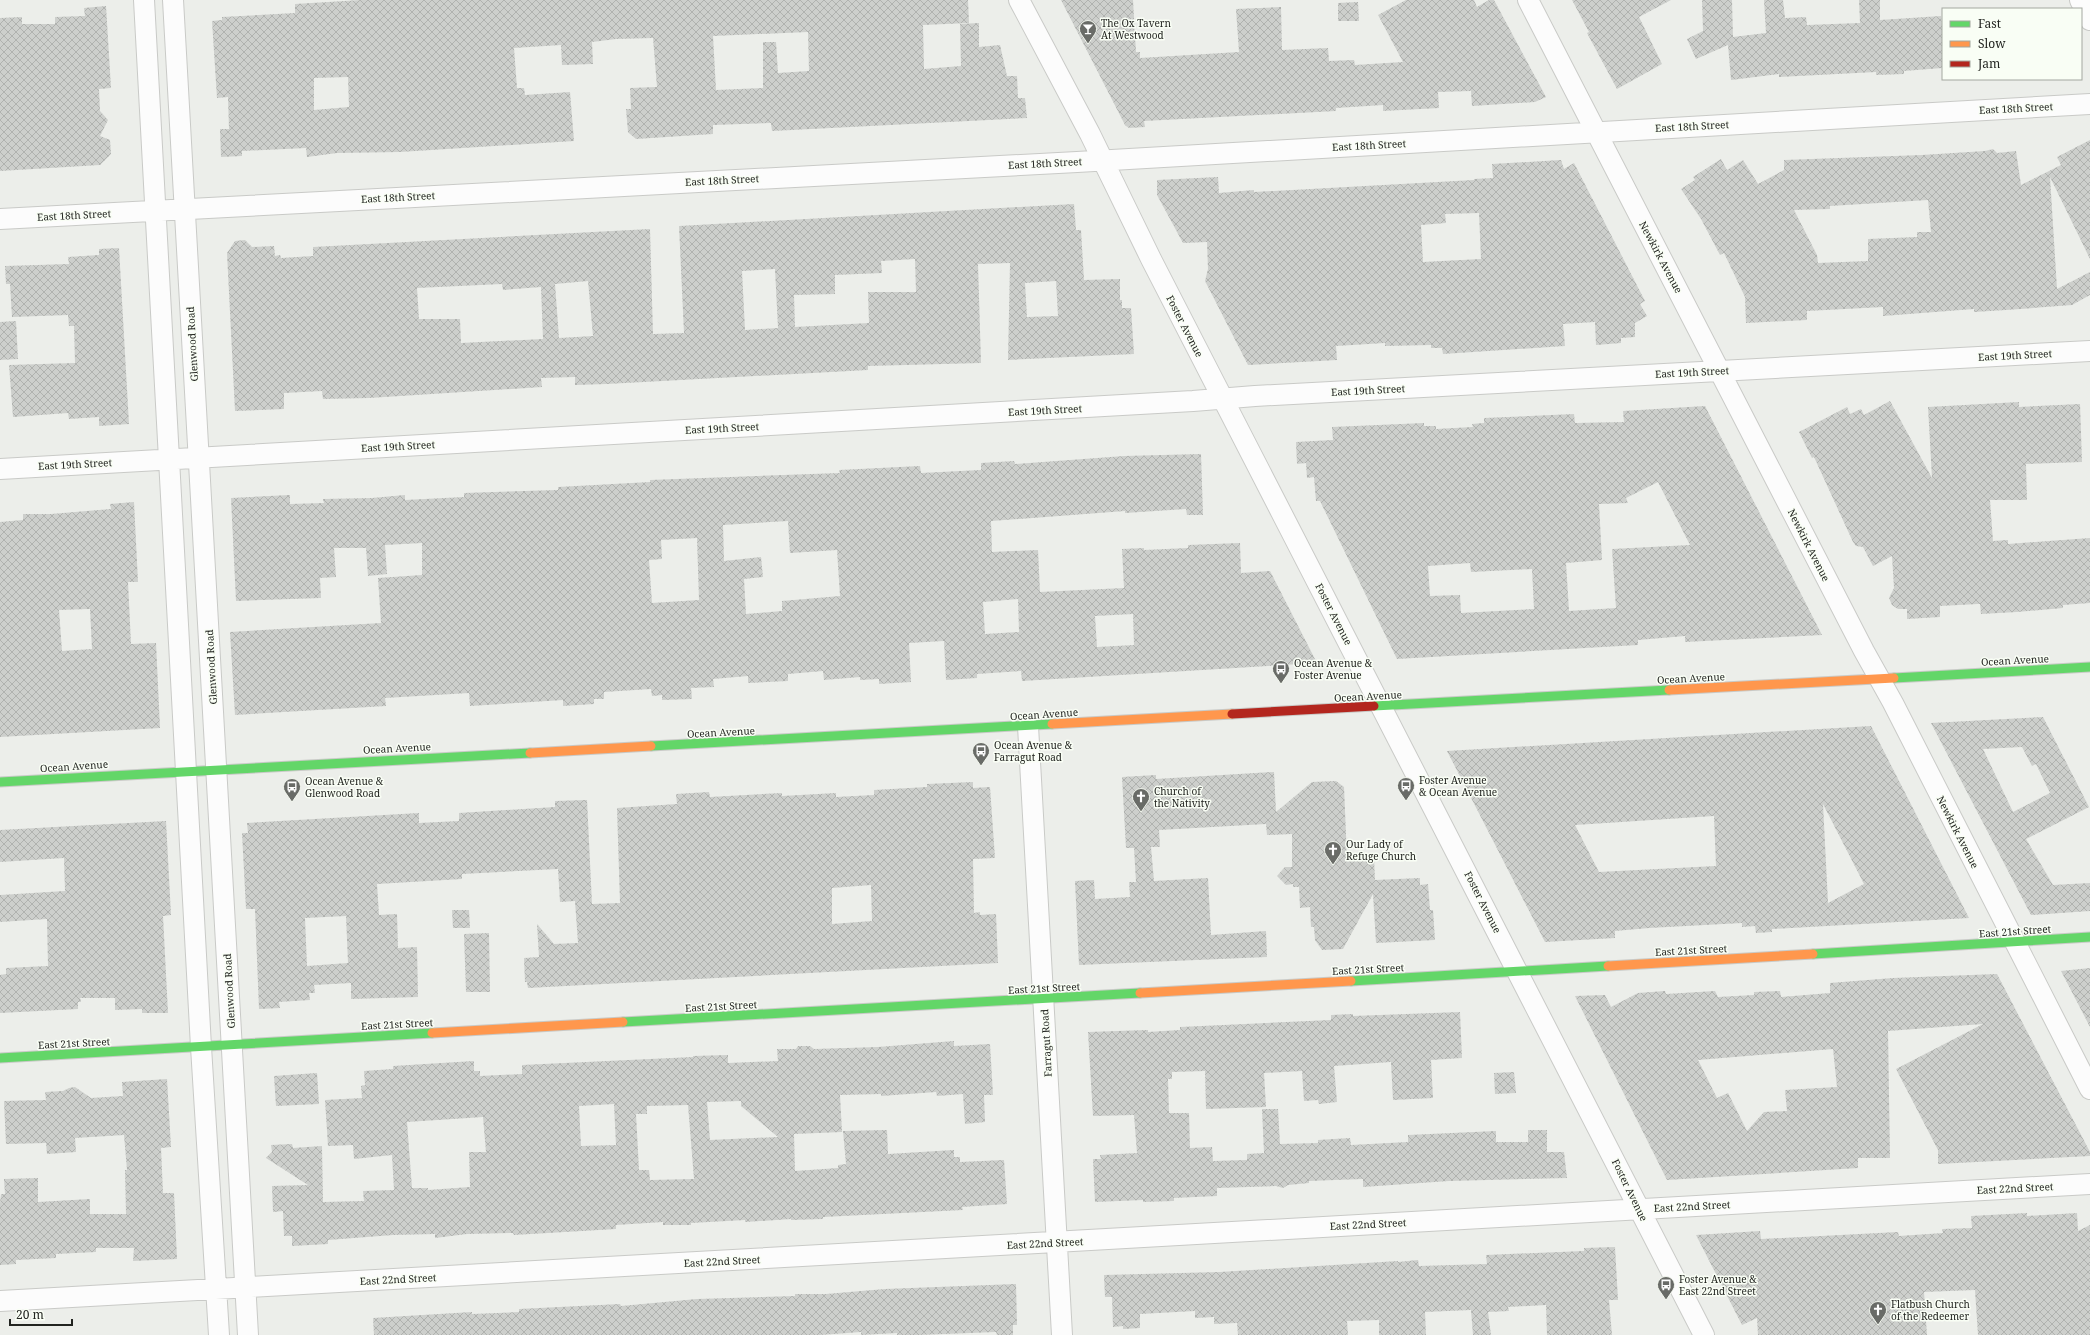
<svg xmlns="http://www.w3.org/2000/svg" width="2090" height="1335" font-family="'Noto Serif',serif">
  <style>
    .building { fill: url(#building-cross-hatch); fill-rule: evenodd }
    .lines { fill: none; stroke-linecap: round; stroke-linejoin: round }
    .street-casing { stroke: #c9cac7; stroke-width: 22 }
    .fast-casing { stroke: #c9cac7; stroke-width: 11 }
    .slow-casing { stroke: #c9cac7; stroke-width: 11 }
    .jam-casing { stroke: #c9cac7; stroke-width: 11 }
    .street { stroke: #fcfcfc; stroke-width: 20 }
    .fast { stroke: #63d668; stroke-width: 9 }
    .slow { stroke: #ff974d; stroke-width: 9 }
    .jam { stroke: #b3261e; stroke-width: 9 }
    .labels { text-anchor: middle; stroke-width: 3; stroke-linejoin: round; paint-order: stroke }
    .poi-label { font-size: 10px; fill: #222420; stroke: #f9fef5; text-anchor: start }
    .street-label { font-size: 10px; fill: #222420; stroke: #f9fef5 }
  </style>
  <defs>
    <pattern id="building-cross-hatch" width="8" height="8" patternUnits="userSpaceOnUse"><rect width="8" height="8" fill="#cdcfcc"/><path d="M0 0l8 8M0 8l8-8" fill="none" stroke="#b0b2af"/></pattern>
  </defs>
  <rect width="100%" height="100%" fill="#eceeea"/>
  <path class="building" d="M361,0H968L969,23L923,25L924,69L961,66L960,24L979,23V47L1000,45L1007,76H1017L1018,98H1025L1027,118L772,131L771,123L713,125V134L636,139L628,132L626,109H631L630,88L657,87L653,38L616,39L592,42L593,64L562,65L561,45L514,48L517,88H524L525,95L570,92L574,141L400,152L337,153L307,157L306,148L242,151V156L221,157L220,129H229L228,97L217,98L212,21L222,20V17L295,13V4ZM808,32L809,71L778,73L776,42H763V88L716,90L713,36ZM348,77L349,107L314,110V78Z
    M1061,0H1133L1136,52H1140V58L1239,52L1236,9L1281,7L1282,50L1328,48L1329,61L1354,60L1355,65L1403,62L1378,15L1406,0H1474L1477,7L1489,0H1494L1546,97L1535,102L1472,106L1471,91L1438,92L1439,108L1383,111V105L1336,108V111L1144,121L1145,127L1129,128L1125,125Z
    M1572,0H1671L1639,17L1662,64L1617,89L1587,33L1589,32Z
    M1702,0H1732L1733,37L1766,33L1764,0H1783L1785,18L1806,17L1807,25L1860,23L1859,0H1880V20L1941,16L1943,37L1942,68L1904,71V74L1876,75V72L1779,77V74L1731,80L1728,45L1696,59L1687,39L1703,31Z
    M1358,2L1359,21H1338V3Z
    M106,6L111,88L99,89L100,111L108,120L100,136L110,140L111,154L100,165L0,171V18L22,17V24H55V17L85,16L84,8Z
    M2090,140V259L2050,177L2057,289L2090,272V295L2072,305L2006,310L1974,312V309L1883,316V307L1807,311V320L1746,323L1745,297L1724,253L1720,255L1701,219L1681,189L1695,180L1693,177L1721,159L1727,170L1743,160L1758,184L1784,170V160L1922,155L1985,151L1993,149L1997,153L2016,151L2021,185L2061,165L2057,157ZM1928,200L1931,232H1917V237L1868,239V261L1818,263L1817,255L1794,210L1830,209V206Z
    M1561,160L1564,169L1574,163L1645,301L1640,304L1647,316L1635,323V337L1621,338V343L1596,345L1595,322L1563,324L1565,346L1443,354L1442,348H1431V345L1385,346V343L1336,346L1337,360L1248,365L1205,281L1208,269L1207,242L1183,243L1157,195V180L1218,177L1219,193L1254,190V192L1474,180V179L1493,178L1492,164ZM1479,213L1481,259L1423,262L1421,225L1446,223L1445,214Z
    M1074,204L1076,230H1081L1084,280L1120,279V300H1122V308H1131L1134,354L1008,360L1010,263L978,264L981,363L868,366V370L607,384L575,385V377L541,378L542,387L369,398L323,399L322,391L284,393V409L235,411L227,253L235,241L245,240L252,247L274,246L275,256L280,255L281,258L313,256V247L650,229L653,334L684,333L679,226ZM915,259L916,292H868L869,323L795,327L794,295L835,294V275L882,273L881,261ZM775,269L778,328L745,330L742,271ZM588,281L593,336L559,338L555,284ZM1056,281L1058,316L1027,317L1025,283ZM502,284L503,290L541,287L543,339L461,343L460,319H419L417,288Z
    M119,248L129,424L99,426V417L69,419L68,413L13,417L9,365L75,363L74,326H69L68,315L12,317L10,284H6L5,266L69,264L68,257L99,255V249Z
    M16,321L18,359L0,360V322Z
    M1890,401L1932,478L1928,407L2019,402V407L2080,404L2082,462L2026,464L2027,500H1990L1993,541L2008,540V544L2090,538V603L2063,605V608L2017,612L1981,614L1980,604H1978L1940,606V617L1907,619V609H1898L1892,605L1889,598L1894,588L1892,556L1873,566L1863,547L1856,546L1853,542L1814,457L1812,458L1799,432L1847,407L1850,414L1861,409L1864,415Z
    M1705,406L1822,635L1685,642V636L1638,640V645L1397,659L1320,501H1316L1314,477L1307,478L1306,463L1297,464L1296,442L1333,440L1332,427L1424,423V426H1436V429L1473,427L1472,424L1484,423V418L1574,414L1575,423L1624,422L1623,411ZM1658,482L1690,545L1612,549L1616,608L1569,611L1566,563L1602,560L1599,504L1628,503L1626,498ZM1470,563L1471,572L1532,569L1534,609L1461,613L1460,595L1430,596L1428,566Z
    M1201,454L1203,515H1187L1186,509L1125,513V511L991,521L992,552L1038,550L1040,592L1124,588L1122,549L1144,548V550L1188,548V545L1240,543L1241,573L1270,571L1317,663L1022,681L1021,671L977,674V678L946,680L944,641L909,643L911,682L879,684V679L860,680V677L824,680L823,671L788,674V681L748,683V676L713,679L714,687L691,688L692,699L662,700V695L652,696L651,689L604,692V699H594V704L563,706V700L470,706L469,693L385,698L386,706L235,715L230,632L381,623L378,578L422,575V543L385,545L387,574L368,576L366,548H334L336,577L320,578L321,598L236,601L231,498L290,495V504L324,503L323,499L372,498L405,495V500L464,497V493L558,490V487L650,482V480L840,473L839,470L920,466L921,473L981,470V463L1014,461L1015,464L1124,456ZM788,521L790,553L837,550L840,596L782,601V611L746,614L744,579L763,577L761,557L724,561L723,525ZM697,538L699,600L652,603L649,560L662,559L661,540ZM1018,599L1019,632L985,634L983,602ZM1133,614L1134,645L1097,647L1095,616Z
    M134,502L138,582H128L131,644L156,643L160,728L0,737V522L23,520V514H51L111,509L110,504ZM90,609L92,649L62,651L59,610Z
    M2043,717L2089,807L2026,839L2053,885L2090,883V911L2031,915L1931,723ZM2022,747L2032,766L2036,764L2050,793L2013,812L1983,749Z
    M1871,726L1969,918L1772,929V932L1756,933L1755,926L1742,927V923L1649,928L1615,931V938L1545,942L1447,751ZM1823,804L1864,884L1828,903ZM1714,816L1716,866L1599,872L1575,825Z
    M1274,772L1276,812L1312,782L1336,781L1344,787L1347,858H1374L1375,880L1420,878V885L1428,884L1430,910H1433L1435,940L1376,943L1373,894L1343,949L1322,950L1315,940L1314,927H1311L1310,907L1300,908L1299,887H1293V884L1286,885L1277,876L1285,867H1292V834L1267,835L1266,824L1159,830L1160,847H1151L1154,881L1208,878L1211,935L1266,931L1267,957L1079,965L1075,881L1094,880L1095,899L1130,897L1129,882H1136L1134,848H1126L1122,777L1156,775V779Z
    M973,782V788L990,787L995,858L973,859L974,913L980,912V915L996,914L998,963L528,988L527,982H525L524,958L539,957L537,924L554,944L578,943L575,901L560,902L558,869L462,874V879L377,884L379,915L397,914L398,948L417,947L418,997L351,999V983L314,985L315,993H309L310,1000L279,1002L280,1008L259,1009L255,909H246L242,833H248L247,823L419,813V823L459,821V813L555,807V801L587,800L592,904L620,903L617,808L677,804L676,794L709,792L710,797L782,793V796L836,793V797L874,795V790L927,787V784ZM871,885L872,921L832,924V888ZM346,916L348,963L307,966L305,918Z
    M166,821L171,915L163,916L168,1013H142V1009L115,1010V998H80L81,1002H78V1009L0,1013V975L6,974V968L48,966L47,919L0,922V895L65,891L64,858L0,862V830Z
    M452,910H469L470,928H453Z
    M489,933L490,992H466L464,934Z
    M2090,968V1027L2061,971Z
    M1997,974L2090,1152V1156L1938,1164V1150L1896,1069L1983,1024L1888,1031L1890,1158H1858V1168L1667,1180L1575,996L1605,995L1611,1007L1638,993L1665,991L1666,994L1715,991L1718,997L1754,995V992L1780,991L1781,997L1830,993V983L1893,978ZM1833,1049L1837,1087L1785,1090L1787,1111L1764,1112L1747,1131L1728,1093L1717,1098L1698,1060Z
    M1460,1012L1462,1058L1431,1060L1433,1098L1393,1100L1391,1062L1334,1066L1337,1102L1319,1104L1318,1100L1304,1101L1302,1071L1264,1073L1266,1107L1206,1109L1205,1071L1172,1072V1079H1168L1169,1113H1189L1190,1148L1212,1147L1213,1161L1247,1160V1154L1264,1153L1262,1109H1278L1280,1144L1318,1143V1140L1350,1138L1351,1145L1408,1142V1135L1496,1131V1142H1528V1130H1547V1152H1564L1567,1178L1449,1181L1363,1187V1179L1335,1180L1309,1181V1183L1288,1185L1283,1188L1276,1186L1217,1188V1196L1174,1198V1201L1143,1202V1200L1095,1202L1093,1159H1101L1100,1155L1137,1153L1134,1115L1093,1116L1088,1032L1148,1030V1032L1180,1030V1027L1331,1020V1015L1353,1014V1016Z
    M954,1041V1046L990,1044L993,1095H984L985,1122L965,1124L963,1094L937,1096L936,1092L881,1096V1094L840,1095L842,1132L794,1134L795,1171L838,1168V1165L846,1164L843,1131L887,1130L888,1154L954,1150V1157H960V1162L1004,1160L1007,1204L962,1207L963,1210L823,1217V1219L791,1220V1219L745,1222V1220L691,1223V1225H663V1222L616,1225V1229L514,1235L513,1233L467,1234L435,1238V1234L393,1235L328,1240V1244L292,1246V1236H284L283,1211L273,1212L272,1186L308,1185L266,1158L272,1152L271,1145L292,1144L293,1148L322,1146L323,1202L364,1201L363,1191L394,1190L392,1155L354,1159L353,1145L328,1146L325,1100L362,1098L361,1086L365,1085L364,1071L393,1069V1066L474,1061V1071H480V1076L522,1074V1065L693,1057V1056L728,1055V1063L778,1061L777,1049H796L798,1046H810L814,1049L878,1047ZM741,1101V1106L778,1137L710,1140L707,1102ZM614,1104L616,1145L581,1146L579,1106ZM688,1105L694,1179L650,1180L649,1170H639L636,1114H647V1106ZM483,1117L486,1152H469L470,1187L428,1190V1188H412L407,1122Z
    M1514,1072L1516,1093L1495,1094L1494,1073Z
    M317,1073L319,1104L276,1106L274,1076Z
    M167,1079L171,1147L161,1148L163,1193H174L177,1259L133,1261L134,1248H96V1252L56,1254V1258L16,1260V1264L0,1265V1203L1,1194H5L4,1179L38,1178V1202L90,1199V1214H126L125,1170H127L124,1135L75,1138L76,1152L47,1154L46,1143L6,1144L4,1101L46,1100L45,1092L63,1091L69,1088L75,1087L91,1098L123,1096L122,1082Z
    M2027,1213V1216L2077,1213L2078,1231L2090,1225V1335H1978L1975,1290L1924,1292L1927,1335H1758L1757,1318L1742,1325L1696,1235L1760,1231L1761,1239L1898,1232L1899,1236L1943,1233L1942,1229L1972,1228L1971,1216Z
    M1615,1247L1618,1300H1609L1612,1335H1547L1546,1305L1508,1307L1509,1311L1488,1312L1491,1335H1473L1471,1310L1425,1312L1426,1335H1379V1320L1347,1321L1348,1335H1238L1237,1323L1214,1324V1317L1195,1318V1311L1140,1314V1328L1123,1329V1326L1113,1327L1112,1297H1105L1104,1275L1220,1272L1398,1261V1262L1418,1260L1419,1266L1487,1264L1486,1255L1584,1251V1248Z
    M1016,1284L1017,1325H1013V1335H997L996,1332L918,1335H897V1333L861,1335V1332L820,1335H374L373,1318L472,1312V1314L519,1312V1309L620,1304L621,1306L697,1299L795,1296V1294H826L885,1289Z"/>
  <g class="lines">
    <defs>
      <path id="street" d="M144,0L201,1047L219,1335
        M173,0L248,1335
        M1019,0L1090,134L1151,259L1704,1335
        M1528,0L1864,651L1893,703L2090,1089
        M2080,0L2090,20
        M0,219L1077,162L2090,104
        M0,469L1193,401L1255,396L2090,351
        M1028,726L1062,1335
        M0,1301L2090,1184"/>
      <path id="fast" d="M1894,678L2090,667
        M1374,706L1669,690
        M651,746L1052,724
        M0,782L530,753
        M1813,954L2090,937
        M1351,981L1608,966
        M623,1022L1140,993
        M0,1058L432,1033"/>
      <path id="slow" d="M1669,690L1894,678
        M1052,724L1232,714
        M530,753L651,746
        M1608,966L1813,954
        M1140,993L1351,981
        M432,1033L623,1022"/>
      <path id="jam" d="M1232,714L1374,706"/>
    </defs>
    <use href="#street" class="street-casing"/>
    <use href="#fast" class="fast-casing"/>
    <use href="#slow" class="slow-casing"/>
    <use href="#jam" class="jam-casing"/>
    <use href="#street" class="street"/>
    <use href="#fast" class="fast"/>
    <use href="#slow" class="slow"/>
    <use href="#jam" class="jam"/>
  </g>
  <defs>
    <symbol id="bar-pin" viewBox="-11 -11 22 30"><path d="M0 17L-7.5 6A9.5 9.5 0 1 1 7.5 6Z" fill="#696b67" stroke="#f9fef5"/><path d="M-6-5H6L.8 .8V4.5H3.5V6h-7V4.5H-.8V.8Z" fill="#fff"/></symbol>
    <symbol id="bus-pin" viewBox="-11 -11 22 30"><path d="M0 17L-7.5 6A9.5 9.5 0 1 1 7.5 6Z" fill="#696b67" stroke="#f9fef5"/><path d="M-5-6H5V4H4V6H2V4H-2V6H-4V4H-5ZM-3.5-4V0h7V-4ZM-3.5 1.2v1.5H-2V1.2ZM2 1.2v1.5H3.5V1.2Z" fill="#fff"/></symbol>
    <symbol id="church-pin" viewBox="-11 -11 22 30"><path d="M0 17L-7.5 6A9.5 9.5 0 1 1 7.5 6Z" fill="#696b67" stroke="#f9fef5"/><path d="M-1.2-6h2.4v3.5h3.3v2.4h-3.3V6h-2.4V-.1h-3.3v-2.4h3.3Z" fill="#fff"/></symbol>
  </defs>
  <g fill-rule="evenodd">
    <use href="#bar-pin" x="1078" y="19" width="20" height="27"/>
    <use href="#bus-pin" x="1271" y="659" width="20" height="27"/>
    <use href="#bus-pin" x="971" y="741" width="20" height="27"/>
    <use href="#bus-pin" x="1396" y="776" width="20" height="27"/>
    <use href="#bus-pin" x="282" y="777" width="20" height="27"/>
    <use href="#church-pin" x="1131" y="787" width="20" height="27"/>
    <use href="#church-pin" x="1323" y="840" width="20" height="27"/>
    <use href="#bus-pin" x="1656" y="1275" width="20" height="27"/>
    <use href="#church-pin" x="1868" y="1300" width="20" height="27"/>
  </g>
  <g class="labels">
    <g class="poi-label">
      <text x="1101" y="27">The Ox Tavern<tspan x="1101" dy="12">At Westwood</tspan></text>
      <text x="1294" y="667">Ocean Avenue &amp;<tspan x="1294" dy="12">Foster Avenue</tspan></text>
      <text x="994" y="749">Ocean Avenue &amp;<tspan x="994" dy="12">Farragut Road</tspan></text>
      <text x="1419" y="784">Foster Avenue<tspan x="1419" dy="12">&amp; Ocean Avenue</tspan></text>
      <text x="305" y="785">Ocean Avenue &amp;<tspan x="305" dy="12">Glenwood Road</tspan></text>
      <text x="1154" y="795">Church of<tspan x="1154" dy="12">the Nativity</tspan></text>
      <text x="1346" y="848">Our Lady of<tspan x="1346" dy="12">Refuge Church</tspan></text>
      <text x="1679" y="1283">Foster Avenue &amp;<tspan x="1679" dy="12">East 22nd Street</tspan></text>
      <text x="1891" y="1308">Flatbush Church<tspan x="1891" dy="12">of the Redeemer</tspan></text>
    </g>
    <g class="street-label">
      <text transform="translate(2016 108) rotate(-3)" y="4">East 18th Street</text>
      <text transform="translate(1692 126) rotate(-3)" y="4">East 18th Street</text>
      <text transform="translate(1369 145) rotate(-3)" y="4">East 18th Street</text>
      <text transform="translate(1045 163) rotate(-3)" y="4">East 18th Street</text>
      <text transform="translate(722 180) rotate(-3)" y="4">East 18th Street</text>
      <text transform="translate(398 197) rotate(-3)" y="4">East 18th Street</text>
      <text transform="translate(74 215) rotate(-3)" y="4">East 18th Street</text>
      <text transform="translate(1661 257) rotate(62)" y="4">Newkirk Avenue</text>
      <text transform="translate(1185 326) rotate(63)" y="4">Foster Avenue</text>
      <text transform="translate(192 344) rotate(-93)" y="4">Glenwood Road</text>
      <text transform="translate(2015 355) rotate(-3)" y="4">East 19th Street</text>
      <text transform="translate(1692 372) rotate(-3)" y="4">East 19th Street</text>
      <text transform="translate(1368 390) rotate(-3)" y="4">East 19th Street</text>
      <text transform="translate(1045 410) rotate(-3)" y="4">East 19th Street</text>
      <text transform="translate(722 428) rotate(-3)" y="4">East 19th Street</text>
      <text transform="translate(398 446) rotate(-3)" y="4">East 19th Street</text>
      <text transform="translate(75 464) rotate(-3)" y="4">East 19th Street</text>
      <text transform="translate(1809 545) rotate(63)" y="4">Newkirk Avenue</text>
      <text transform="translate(1334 614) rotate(63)" y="4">Foster Avenue</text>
      <text transform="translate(2015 660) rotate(-3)" y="4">Ocean Avenue</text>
      <text transform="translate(211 667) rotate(-93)" y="4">Glenwood Road</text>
      <text transform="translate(1691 678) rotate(-3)" y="4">Ocean Avenue</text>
      <text transform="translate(1368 696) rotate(-3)" y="4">Ocean Avenue</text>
      <text transform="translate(1044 714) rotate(-4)" y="4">Ocean Avenue</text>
      <text transform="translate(721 732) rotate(-3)" y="4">Ocean Avenue</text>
      <text transform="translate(397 748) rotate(-3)" y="4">Ocean Avenue</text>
      <text transform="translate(74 766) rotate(-4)" y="4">Ocean Avenue</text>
      <text transform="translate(1958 832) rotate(63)" y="4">Newkirk Avenue</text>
      <text transform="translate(1483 902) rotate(63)" y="4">Foster Avenue</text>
      <text transform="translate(2015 931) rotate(-4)" y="4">East 21st Street</text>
      <text transform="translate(1691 950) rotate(-3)" y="4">East 21st Street</text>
      <text transform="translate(1368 969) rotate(-3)" y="4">East 21st Street</text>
      <text transform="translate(1044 988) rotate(-3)" y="4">East 21st Street</text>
      <text transform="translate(229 991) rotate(-93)" y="4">Glenwood Road</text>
      <text transform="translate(721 1006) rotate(-3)" y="4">East 21st Street</text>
      <text transform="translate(397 1024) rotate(-3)" y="4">East 21st Street</text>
      <text transform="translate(74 1043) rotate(-3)" y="4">East 21st Street</text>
      <text transform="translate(1046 1043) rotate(-93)" y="4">Farragut Road</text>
      <text transform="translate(2015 1188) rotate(-3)" y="4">East 22nd Street</text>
      <text transform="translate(1630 1190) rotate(64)" y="4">Foster Avenue</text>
      <text transform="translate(1692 1206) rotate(-3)" y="4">East 22nd Street</text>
      <text transform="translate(1368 1224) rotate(-3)" y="4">East 22nd Street</text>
      <text transform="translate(1045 1243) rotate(-3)" y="4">East 22nd Street</text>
      <text transform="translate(722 1261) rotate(-3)" y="4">East 22nd Street</text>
      <text transform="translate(398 1279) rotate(-3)" y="4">East 22nd Street</text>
    </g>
  </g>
  <rect x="1942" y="8" width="140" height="72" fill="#f9fef5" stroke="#a3a7a0"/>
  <rect x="1950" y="21" width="20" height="6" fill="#63d668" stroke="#a3a7a0"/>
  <text x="1978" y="28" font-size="12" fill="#222420">Fast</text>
  <rect x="1950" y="41" width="20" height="6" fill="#ff974d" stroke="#a3a7a0"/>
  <text x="1978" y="48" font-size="12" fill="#222420">Slow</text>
  <rect x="1950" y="61" width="20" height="6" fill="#b3261e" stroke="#a3a7a0"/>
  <text x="1978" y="68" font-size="12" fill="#222420">Jam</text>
  <path d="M10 1319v6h62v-6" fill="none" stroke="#222420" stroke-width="2"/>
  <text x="16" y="1319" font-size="12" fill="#222420" stroke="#f9fef5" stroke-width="3" paint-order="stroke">20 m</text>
</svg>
